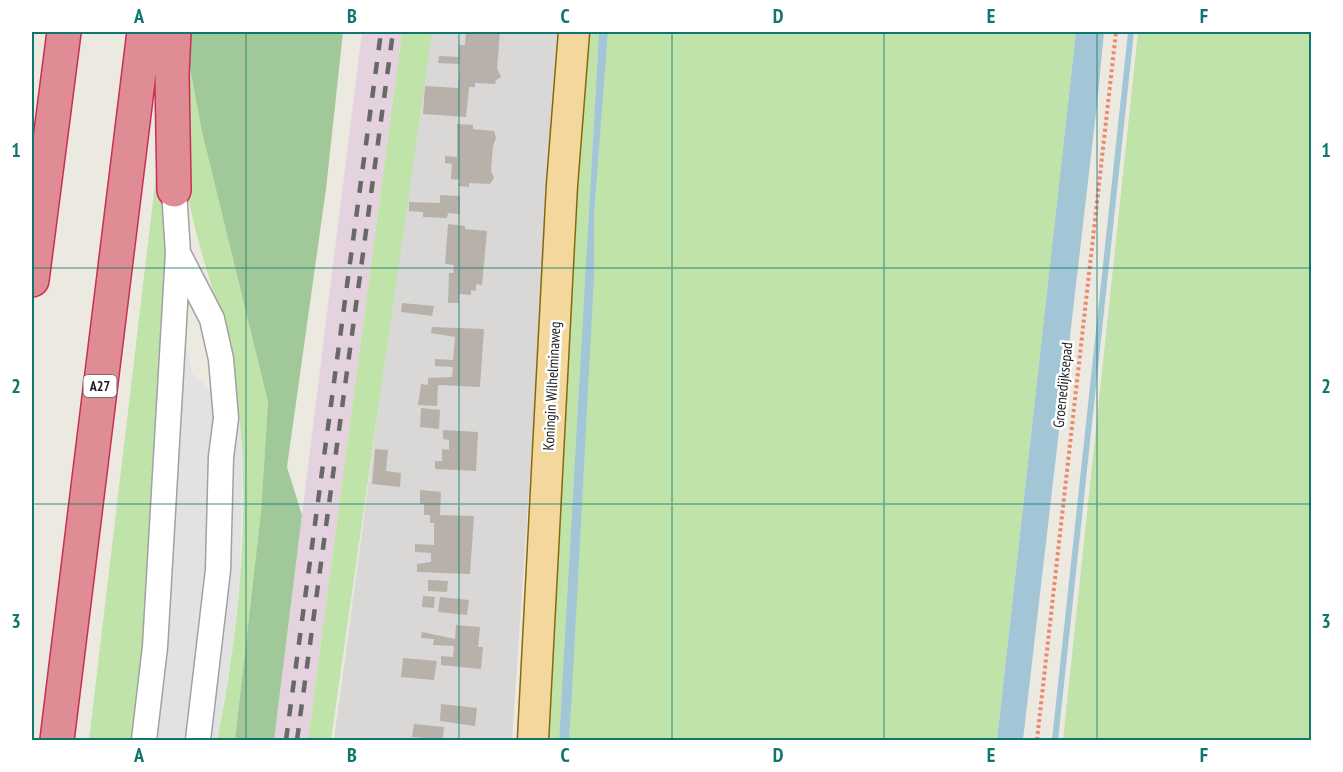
<svg xmlns="http://www.w3.org/2000/svg" width="1343" height="772" font-family="'PT Sans Narrow',sans-serif">
  <style>
    .residential { fill: #d9d8d7 }
    .industrial { fill: #e4d3df }
    .grass { fill: #c0e3a9 }
    .forest { fill: #a1c898 }
    .parking { fill: #e2e2e2 }
    .water { fill: #a3c6d7 }
    .lines { fill: none; stroke-linecap: round; stroke-linejoin: round }
    .stream { stroke: #a3c6d7; stroke-width: 6 }
    .building { fill: #b7b1aa }
    .minor-casing { stroke: #a1a1a1; stroke-width: 27 }
    .major-casing { stroke: #87690a; stroke-width: 33 }
    .highway-casing { stroke: #c82f55; stroke-width: 36 }
    .path { stroke: #ef876e; stroke-width: 4; stroke-dasharray: 3 3; stroke-linecap: butt }
    .minor { stroke: #fff; stroke-width: 24 }
    .major { stroke: #f4d79d; stroke-width: 30 }
    .highway { stroke: #df8c94; stroke-width: 33 }
    .rail { stroke: #686868; stroke-width: 4.5; stroke-dasharray: 12 12; stroke-linecap: butt }
    .grid { fill: none; stroke: #0f766e; stroke-width: 1.5; stroke-opacity: 0.55 }
    .labels { text-anchor: middle; stroke-width: 5; stroke-linejoin: round; paint-order: stroke }
    .shield { fill: #fff; stroke: #5f5f5f; stroke-width: 1.5 }
    .shield-label { font-size: 14px; font-weight: bold; fill: #1a1a1a }
    .street-label { font-size: 15px; fill: #1a1a1a; stroke: #fff }
    .neatline { fill: none; stroke: #0f766e; stroke-width: 2 }
    .grid-label { font-size: 20px; text-anchor: middle; font-weight: bold; fill: #0f766e }
  </style>
  <rect width="100%" height="100%" fill="#ece9e0"/>
  <path class="residential" d="M429,32H560L512,740H334Z"/>
  <path class="industrial" d="M362,32H402L308,740H274Z"/>
  <path class="grass" d="M402,32H432L331,740H308Z
    M589,32H599L559,740H545L570,283Z
    M608,32H1076L997,740H569L594,280V217Z
    M1138,32H1311V740H1063Z
    M187,52L202,132L268,402L261,512L235,740H217C241,625 254,481 232,365C222,311 201,260 190,206C180,154 183,104 187,52Z
    M162,125L171,228L139,740H89Z"/>
  <path class="forest" d="M187,32H343L326,189L287,467L302,515L274,740H235L261,512L268,402L202,132L187,52Z"/>
  <path class="parking" d="M182,322L192,373L217,397L237,396L243,455L240,571L233,645L217,740H139Z"/>
  <path class="water" d="M599,32H608L594,217V280L572,693L569,740H559Z
    M1076,32H1104L1097,104L1023,740H997Z"/>
  <g class="lines">
    <path class="stream" d="M1055,740L1131,32"/>
  </g>
  <path class="building" d="M466,32H500L497,68L501,77L496,80L495,84L475,83V87H469L466,117L423,114L425,86L458,88L460,64L438,63L439,56L458,57L459,45H465Z
    M457,124L473,125V129L494,131L496,138L493,146L491,171L494,178L490,184L469,183V187L458,186L460,180L451,179L452,164L445,163V156L457,157Z
    M440,195L460,196V214L448,213L447,218L423,217V212L409,211V202L440,203Z
    M448,224L465,226V229L487,231L482,285L476,284V291L471,290V295L459,294V303H448L449,273H453L454,265L445,264Z
    M402,303L434,306L432,316L401,312Z
    M432,327L484,329L480,387L438,385L437,406L418,405L421,384L428,385V378L452,377L453,367L435,366V359L453,360L455,337L431,333Z
    M421,408L440,410L439,429L420,427Z
    M443,430L478,432L476,471L435,469V461H442V449L449,450V440L443,439Z
    M375,449L388,450L386,471L401,473L400,487L372,484Z
    M420,490L441,492L440,515L474,516L470,574L417,572V564L431,562V553L415,552V544L434,545V523H430V515H424V504H420Z
    M428,580L448,581L447,592L428,591Z
    M423,596L435,597L434,608L422,607Z
    M440,597L469,600L467,615L438,612Z
    M456,625L480,627L478,647H483L481,669L441,665V656L453,657L454,646L433,645L434,639L421,638L422,632L455,639Z
    M403,658L437,661L434,680L401,677Z
    M441,704L477,708L475,726L440,721Z
    M414,724L444,727L443,739L412,737Z"/>
  <g class="lines">
    <defs>
      <path id="minor" d="M178,253L212,319L221,359L226,418L221,457L218,570L198,740
        M144,740L155,647L178,253L174,190"/>
      <path id="major" d="M533,740L562,185L574,32"/>
      <path id="highway" d="M174,190L172,74L174,32
        M32,280L64,32
        M57,740L144,32"/>
    </defs>
    <use href="#minor" class="minor-casing"/>
    <use href="#major" class="major-casing"/>
    <use href="#highway" class="highway-casing"/>
    <path class="path" d="M1037,740L1116,32"/>
    <use href="#minor" class="minor"/>
    <use href="#major" class="major"/>
    <use href="#highway" class="highway"/>
    <path class="rail" d="M286,740L381,32
      M297,740L393,32"/>
  </g>
  <path class="grid" d="M246,32V740M459,32V740M672,32V740M884,32V740M1097,32V740M32,268H1312M32,504H1312"/>
  <g class="labels">
    <rect class="shield" x="83.5" y="375" width="33" height="22" rx="4.5"/>
    <g class="shield-label">
      <text x="100" y="391">A27</text>
    </g>
    <g class="street-label">
      <text transform="translate(1063 385) rotate(-84)" y="5">Groenedijksepad</text>
      <text transform="translate(552 386) rotate(-87)" y="5">Koningin Wilhelminaweg</text>
    </g>
  </g>
  <rect width="1343" height="772" fill="none" stroke="#ffffff" stroke-width="66"/>
  <rect x="33" y="33" width="1277" height="706" class="neatline"/>
  <g class="grid-label">
    <text x="139" y="23">A</text>
    <text x="352" y="23">B</text>
    <text x="565" y="23">C</text>
    <text x="778" y="23">D</text>
    <text x="991" y="23">E</text>
    <text x="1204" y="23">F</text>
    <text x="16" y="157">1</text>
    <text x="1326" y="157">1</text>
    <text x="16" y="393">2</text>
    <text x="1326" y="393">2</text>
    <text x="16" y="628">3</text>
    <text x="1326" y="628">3</text>
    <text x="139" y="762">A</text>
    <text x="352" y="762">B</text>
    <text x="565" y="762">C</text>
    <text x="778" y="762">D</text>
    <text x="991" y="762">E</text>
    <text x="1204" y="762">F</text>
  </g>
</svg>
